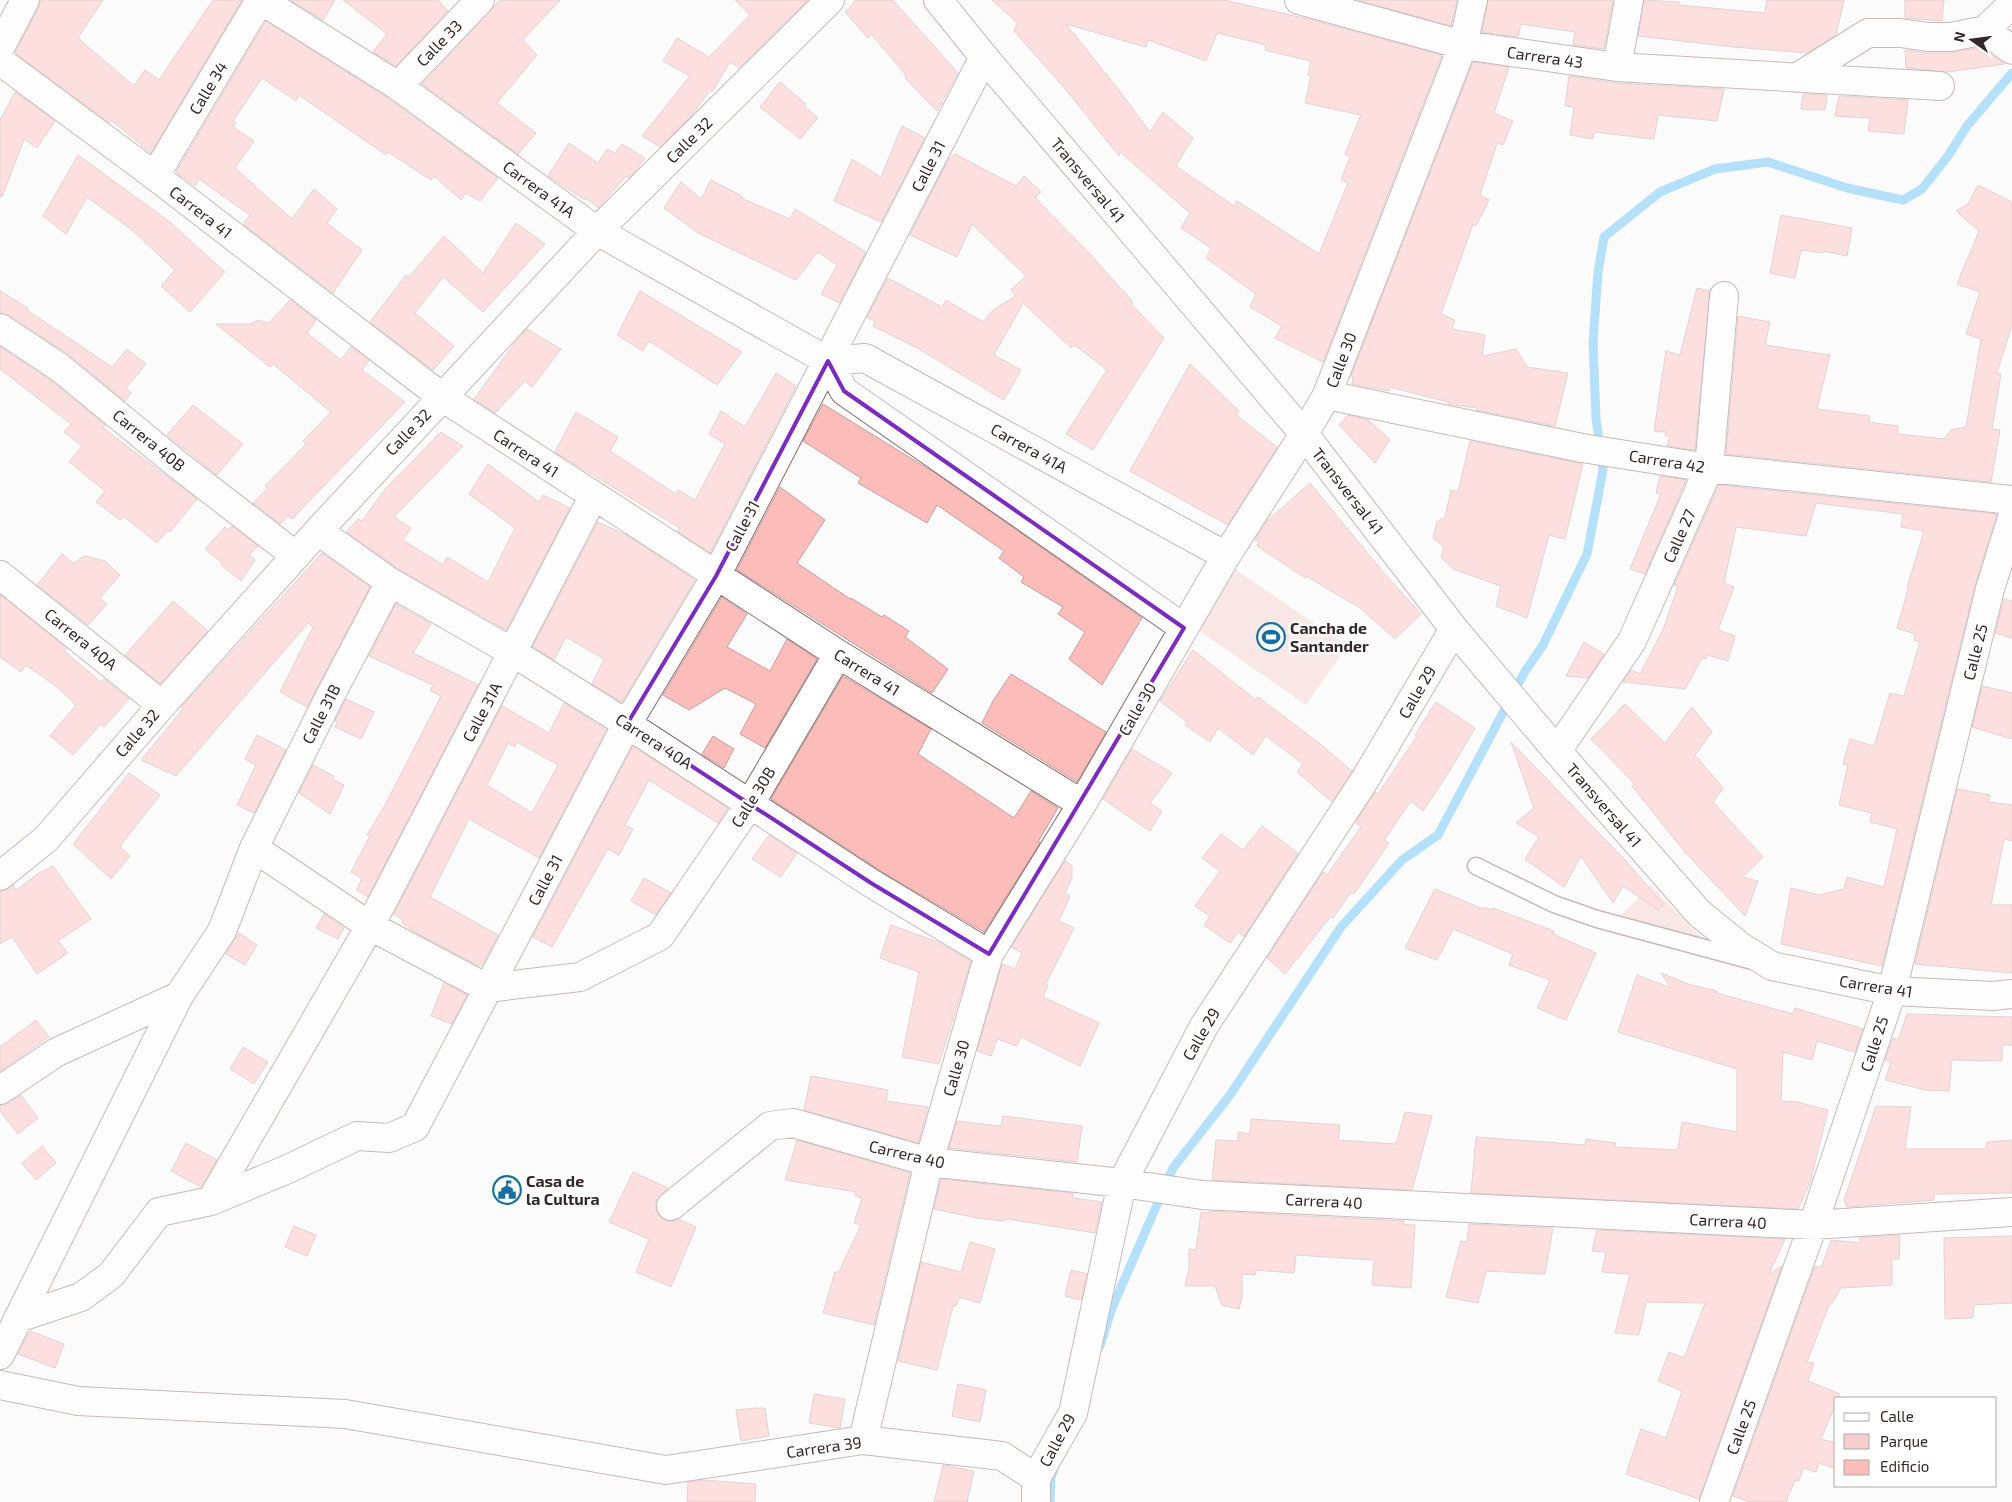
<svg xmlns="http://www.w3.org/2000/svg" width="2012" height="1502" font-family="'Exo 2',sans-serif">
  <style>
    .green { fill: #f5cfcd }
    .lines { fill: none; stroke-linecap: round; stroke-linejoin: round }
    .stream { stroke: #61bff9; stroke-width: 9 }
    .building { fill: #fcbdba; stroke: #c3a09f; fill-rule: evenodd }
    .lane-casing { stroke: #896967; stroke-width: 19 }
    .street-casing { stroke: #896967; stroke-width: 30 }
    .secondary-casing { stroke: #896967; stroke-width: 30 }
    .lane { stroke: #fff; stroke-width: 16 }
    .street { stroke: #fff; stroke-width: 28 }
    .secondary { stroke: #fff; stroke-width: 28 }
    .marked { fill: none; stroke: #7b2cbf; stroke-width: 4; stroke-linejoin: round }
    .labels { text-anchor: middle; stroke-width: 5; stroke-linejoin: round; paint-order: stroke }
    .street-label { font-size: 16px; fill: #352727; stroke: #fff }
    .poi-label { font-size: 16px; font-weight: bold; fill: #352727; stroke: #fff; text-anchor: start }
  </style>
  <rect width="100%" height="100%" fill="#fbfbfb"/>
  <path class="green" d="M1235,569L1347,646L1306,705L1195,628Z
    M1651,886L1702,938L1649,926L1621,915Z"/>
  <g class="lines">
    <path class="stream" d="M1100,1346L1112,1308L1173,1168L1230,1095L1341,927L1402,860L1438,835L1524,673L1543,645L1587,554L1603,470L1596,419L1593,342L1598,272L1604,237L1660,192L1715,169L1768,162L1847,188L1903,200L1922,189L1948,156L1967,126L2012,73
      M1050,1502L1051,1477L1054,1470"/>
  </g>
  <path class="building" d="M41,0H103L78,38L134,86L145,70L159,80L213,0H242L151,153L111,120L109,123L15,53L39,7Z
    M290,0H335L323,20Z
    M343,0H438L448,11L396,66L373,52L387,34Z
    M500,0H560L523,40L537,55L497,103L536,133L518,154L422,84Z
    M735,0H808L739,68L730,62L712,92L710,91L690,117L660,147L642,136L690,76L663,61L677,38L709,57L750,15Z
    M856,0H893L958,73L937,111L905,78L906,75L871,34L868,38L845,12Z
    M992,0H1224L1304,18L1442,55L1323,362L1275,338L1282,326L1250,307L1256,294L1206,258L1211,248L1181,228L1190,213L1120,152L1119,156L1067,91L1014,31L1017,23ZM1066,24L1146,47L1148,40L1206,61L1217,33L1266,45L1265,50L1311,61L1308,75L1311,76L1305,103L1361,115L1345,154L1350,157L1341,180L1348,183L1319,254L1237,201L1234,206L1176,166L1193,138L1163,112L1150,132L1118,89Z
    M1358,0H1457L1451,26Z
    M1488,0H1613L1604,49L1573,45L1575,32L1521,24L1518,37L1482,32Z
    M1644,0L1679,2V5L1765,13L1767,0H1844L1836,35L1807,53L1734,47L1638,36Z
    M1905,0H1944L1942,21L1905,18Z
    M266,21L389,99L498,178L480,201L466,193L461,200L434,176L431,180L388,152L386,155L299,95L296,101L262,78L233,121L236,123L233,127L254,141L235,168L292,219L314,189L337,209L327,223L362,250L333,293L243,224L250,215L199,179L195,186L176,172Z
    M1981,47L2005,64L1947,72L1906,68L1905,50L1928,53H1951Z
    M1473,62L1509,67L1494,113L1513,121L1503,145L1497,143L1480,195L1489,200L1476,226L1473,224L1441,314L1455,320L1452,329L1485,335L1482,356L1516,349L1527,367L1568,373L1555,426L1476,410L1477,408L1448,404V402L1390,387L1389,391L1352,384L1353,376H1351Z
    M1569,76L1616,83L1724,89L1717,121L1658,115L1654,139L1594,132L1593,139L1570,135L1574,107L1565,106Z
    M780,82L806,104L804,106L818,118L800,139L760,107Z
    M15,92L55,121L37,148L24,139L2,197L0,196V120Z
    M1803,94L1827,95L1825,110L1801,109Z
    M1839,96L1908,100L1904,134L1868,131L1870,118L1835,116Z
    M902,126L925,138L881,222L834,201L852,159L881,177Z
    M569,143L598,163L607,149L615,153L622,144L645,158L637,169L629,178L626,176L598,208L586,198L585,200L548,176Z
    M955,154L1016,186L1024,176L1041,192L1035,198L1090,254L1133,302L1131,304L1164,338L1093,450L1066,434L1107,370L1075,345L1071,348L1023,303L994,355L1021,370L1004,400L919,349L873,326L875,321L867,317L888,278L942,307L946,300L983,322L994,309L1016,296L1011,290L1026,276L972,224L957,257L910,235L948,160Z
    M78,155L170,222L225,272L190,312L161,286L175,270L132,230L87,197L66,234L43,216Z
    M711,180L742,196L741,198L790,219L795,209L866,252L839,303L821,294L837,265L818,252L796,280L698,233L664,208L681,182L701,199Z
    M1978,185L2012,202V325L1997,373L2001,374L1992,429L2000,430L1991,482L1726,454L1738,316L1770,322L1765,345L1830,355L1817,409L1870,416L1869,422L1898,426V434L1944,439L1951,430L1966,427L1981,339L1966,334L1980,292L1957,284L1979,231L1956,211L1968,204Z
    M1781,215L1852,228L1847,256L1823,251L1822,253L1801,250L1795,278L1770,273Z
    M516,223L545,244L483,312L443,277L415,313L454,346L433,370L370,322L406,275L409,277L444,236L483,273Z
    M1697,288L1710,291L1695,450L1667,446L1670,436H1665L1666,432L1654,431L1666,351L1680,355Z
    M0,291L28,308L27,310L112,367L127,349L146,364L126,388L131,393L125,401L68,354L9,315L0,313Z
    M640,291L742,352L717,385L649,341L643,351L617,335Z
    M290,300L316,320L307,333L341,360L351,347L369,361L362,370L405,402L292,519L288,516L280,524L253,503L268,488L265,486L306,444L303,441L331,412L273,364L270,367L216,324H251L258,320L269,323Z
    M527,329L561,349L532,387L525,381L495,413L474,399L514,344Z
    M0,347L50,380L105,425L103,428L197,499L170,532L168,530L157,543L123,516L120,520L96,502L105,491L69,462L82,446L64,432L71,424L0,369Z
    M1190,364L1239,411L1236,415L1277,447L1228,525L1130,471Z
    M776,373L796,386L710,553L678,532L680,528L555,452L576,412L618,437L610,451L676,494L678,490L695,500L725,444L709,434L721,411L745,427Z
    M823,404L935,473L1142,618L1102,685L1069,659L1085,632L1058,614L1063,607L1021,582L1024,577L999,558L1004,551L937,505L927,523L858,483L861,478L803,441Z
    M193,405L243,444L217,475L167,435Z
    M1348,415L1368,420L1390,439L1375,463L1339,425Z
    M441,432L463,446L394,517L411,528L403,540L443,565L447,557L488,582L515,528L469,494L488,464L539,502L543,495L570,508L506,630L398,569L346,532L358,519L362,521L385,489Z
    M1470,441L1583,464L1565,539L1549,535L1527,618L1496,606L1501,586L1453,569L1441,557L1444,547L1433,538L1437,522L1445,517L1451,490L1458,492Z
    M1660,476L1686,480L1645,574L1630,569L1661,494L1656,493Z
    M1310,483L1383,572L1421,614L1395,639L1360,608L1306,576L1305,578L1257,546L1259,542L1255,540L1267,521Z
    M1719,485L1997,514L1975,585L1882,966L1781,944L1791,888L1819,895L1844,889L1847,877L1884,887L1897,829L1870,822L1872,813L1839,805L1848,765L1843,764L1850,739L1874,746L1890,693L1904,696L1920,642L1914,640L1915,634L1897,628L1908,589L1907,588L1924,531L1901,527L1903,514L1816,503L1806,536L1736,527L1724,583L1734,587L1718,630L1735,636L1728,661L1707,655L1706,659L1702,658L1685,689L1623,682L1631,670L1640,674L1663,630L1678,586L1674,585Z
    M780,487L825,520L797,563L850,599L851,598L882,617L884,615L909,631L905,637L948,669L932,693L737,570Z
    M598,522L628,536L695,580L622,702L592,684L604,659L566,637L554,660L533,646Z
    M232,526L258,546L249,555L255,560L241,581L221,565L222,563L205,549L225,527L228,530Z
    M322,553L370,587L307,707L280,692L313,627L308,623L176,776L141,760L183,709L181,707Z
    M62,554L73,563L85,556L105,561L120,575L100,598L107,604L88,625L37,585Z
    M0,595L67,648L64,651L101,682L104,679L129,699L104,727L101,724L73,755L50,736L76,705L57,687L26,665L21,672L0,657Z
    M722,597L747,614L727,647L770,671L787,639L817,659L765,748L740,734L756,704L725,688L689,710L663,695Z
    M2004,599L2012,601V638L1995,633Z
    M173,601L208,631L160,684L125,655Z
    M396,604L431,624L413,653L478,685L368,897L357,890L362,878L351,872L370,836L367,835L384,807L441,696L430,691L433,685L369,656Z
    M1584,642L1604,654L1588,678L1566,676Z
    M1193,650L1256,700L1258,697L1319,743L1352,771L1332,802L1297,772L1303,764L1266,736L1253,755L1218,728L1210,742L1185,725L1187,722L1160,701Z
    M1011,674L1106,732L1077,782L982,723L993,701Z
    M843,676L931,729L918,754L1014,818L1031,791L1058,808L1038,842L1040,843L984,932L884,873L771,799Z
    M1982,686L2012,693V739L1972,727Z
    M346,699L374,712L361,739L335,727L337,723L335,721Z
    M1436,702L1475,728L1449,772L1423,811L1411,801L1384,840L1389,843L1354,894L1351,892L1333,918L1331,916L1285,974L1267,958L1323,872L1327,875L1361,827L1356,822L1375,792L1378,794L1417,736L1415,735Z
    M564,703L606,730L539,858L469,819L430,897L498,935L482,966L479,964V966L415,932L402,923L403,920L394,914L502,706L549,733ZM517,742L558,765L532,813L487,785L508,743L515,747Z
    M1625,704L1665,743L1692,707L1712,732L1695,755L1723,788L1713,802L1763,857L1743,877L1758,881L1745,916L1684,851L1632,786L1634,783L1591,739Z
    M257,735L286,750L254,813L237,805L256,765L245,759Z
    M713,736L734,749L724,768L702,754Z
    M1511,742L1626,861L1663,904L1658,910L1623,886L1613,903L1581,856L1564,887L1525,859L1539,837L1516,823L1534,808Z
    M633,746L728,808L718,823L649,780L625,825L633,829L619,855L608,849L552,947L533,937Z
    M1132,749L1172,773L1150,803L1162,811L1150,831L1103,799Z
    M313,765L334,776L332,779L344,785L330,814L299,793Z
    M129,773L160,795L120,846L130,856L111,879L73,844Z
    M1957,789L1990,795L1988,802L2012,805V841L2004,839L1991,905H2012V973L1915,964Z
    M1262,826L1298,853L1244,937L1238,932L1230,943L1204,925L1210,916L1195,906L1220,871L1202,858L1221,834L1243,850Z
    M769,835L797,853L781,877L752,859Z
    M1065,861L1072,866V878L1065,893L1070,896L1059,921L1074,928L1045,985L1048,986L1043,997L1099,1023L1080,1066L1021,1037L1017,1046L997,1039L991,1056L977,1051L1002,964L1015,969L1022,953L1011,947Z
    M53,866L91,919L58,941L68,953L37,974L12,937L0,944V891L13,885L16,890L39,873Z
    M644,878L671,893L656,915L631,901Z
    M1435,889L1483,909L1484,907L1492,910L1493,908L1554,931L1553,934L1596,953L1566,1020L1537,1008L1550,980L1509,965L1513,954L1453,929L1437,960L1405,948Z
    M324,914L344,928L338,939L316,928Z
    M891,925L938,942L971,961L939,1064L902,1057L919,972L880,958Z
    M239,933L257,945L245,965L226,954Z
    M1661,973L1691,985L1717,991L1716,993L1793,1014L1795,1008L1863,1029L1855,1052L1817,1041L1812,1060L1783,1052L1781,1101L1797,1102L1828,1110L1810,1183L1798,1209L1471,1193L1476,1137L1585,1145L1586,1139L1616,1143L1615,1147L1678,1150L1682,1122L1737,1132V1069L1618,1032L1637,975L1671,988Z
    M444,983L467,995L452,1024L431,1016Z
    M1907,1014L2012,1017V1045H2002V1061L1952,1060L1949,1091L1925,1090L1885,1080L1891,1062L1885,1060L1893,1038L1898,1040Z
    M36,1020L49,1037L0,1071V1047Z
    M243,1047L268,1062L254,1084L230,1069Z
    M811,1076L888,1090L886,1101L928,1107L918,1143L804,1110Z
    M21,1095L38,1118L18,1134L0,1111V1105L9,1103Z
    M1876,1106L1911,1107L1905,1149H1986L1987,1142L2012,1140V1193L1934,1194V1200L1847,1207L1844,1200Z
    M1405,1112L1432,1116L1412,1190L1212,1180L1216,1140L1238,1141V1132L1250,1134L1251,1119L1340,1125L1338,1140L1396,1144Z
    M1003,1116L1082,1126L1077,1162L949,1148L957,1121L1001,1126Z
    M797,1140L910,1173L874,1325L823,1313L835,1272H839L861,1225L854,1223L862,1198L855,1196L856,1192L785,1180Z
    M186,1143L217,1160L201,1187L171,1171Z
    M42,1146L56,1163L36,1180L22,1163Z
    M633,1172L668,1188L656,1201V1209L659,1216L666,1221H673L678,1219L696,1227L671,1287L636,1272L649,1239L609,1222Z
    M941,1179L1073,1193V1198L1102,1202L1095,1233L1008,1219L1003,1221L977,1218L934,1209Z
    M1209,1211L1404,1221L1403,1224L1415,1225L1411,1288L1372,1285L1374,1260L1296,1255L1294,1273L1256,1270L1255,1275L1242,1274V1297L1239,1309L1222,1305L1215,1286H1185L1189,1269V1249L1196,1250L1201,1212L1209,1213Z
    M1469,1224L1553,1228L1545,1274L1486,1271L1478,1303L1446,1297L1461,1241L1467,1242Z
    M294,1226L316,1235L307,1256L285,1247Z
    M1597,1230L1785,1239L1769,1274L1782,1266L1699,1499L1626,1474L1641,1429L1666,1438L1682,1391L1658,1381L1669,1352L1684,1358L1705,1303L1646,1302L1639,1335L1615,1333L1630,1274L1602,1272L1606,1252L1592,1251Z
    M1900,1235L1899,1259H1892V1285L1841,1288L1833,1302L1829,1305L1807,1362L1814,1363L1808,1381L1840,1394L1838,1398H1836V1404L1821,1439L1836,1443V1469L1819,1463L1816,1472L1803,1468L1799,1481L1795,1480L1786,1502H1750L1733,1496L1815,1266L1821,1268L1831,1240L1861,1243L1859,1238Z
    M2012,1236V1303L1974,1305L1973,1318L1945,1319L1944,1238Z
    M970,1242L995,1249L980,1303L959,1297L956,1306H953L937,1370L898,1361L921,1262L961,1272Z
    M1071,1270L1087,1274L1081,1300L1065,1296Z
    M30,1331L64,1344L55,1368L18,1354Z
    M958,1384L986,1390L980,1422L952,1416Z
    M814,1394L845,1399L840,1428L809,1423Z
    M755,1408H765L769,1436L741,1441L736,1410Z
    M943,1465L974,1471L967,1502H934Z
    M702,1480L756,1484L755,1502H687L688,1482Z"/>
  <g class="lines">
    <defs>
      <path id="lane" d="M1476,866L1554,904L1597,919L1749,960"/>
      <path id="street" d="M261,0L398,86L597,231L828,361L844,391L1184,628
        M1299,0L1463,45L1617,67L1940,86
        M1985,30L2012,50
        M0,48L25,0
        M0,61L155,176L442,397L838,654L1082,804
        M1617,67L1629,0
        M1796,78L1868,33H1900L1928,37H1951L1985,30L2012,4
        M398,86L480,0
        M155,176L260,0
        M0,328L59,367L177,464L296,556
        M828,361L865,358L1226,556
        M1327,395L1582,448L1709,468L2012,500
        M318,531L390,582L514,653L627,724L871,883L989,954
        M0,575L162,705
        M1557,751L1632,641L1709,468L1724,296
        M254,848L370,926L487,988L580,977L660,936L750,804L838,654
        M0,876L46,839L162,705L318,531L597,231L830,0
        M0,1090L57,1052L179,996
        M211,1201L370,926L593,497
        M671,1206L770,1126L793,1123L929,1162L1122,1183L1202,1195L1813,1225L2012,1212
        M18,1318L81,1297L111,1275L159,1212L211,1201L288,1169L357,1136L389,1138L415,1127L627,724L716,576L984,57
        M0,1355L179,996L222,931L254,848L328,700L390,582
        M0,1385L78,1401L345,1414L666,1470L863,1440L1002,1456L1036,1478
        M863,1440L929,1162L989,954L1082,804L1226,556L1304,434L1327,395L1463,45L1473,0
        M1036,1502V1478L1073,1413L1122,1183L1204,1026L1364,781L1454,629
        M1714,1502L1813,1225L1892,991L1990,589L2012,518"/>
      <path id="secondary" d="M938,0L984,57L1304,434L1454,629L1557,751L1699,913L1741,947L1772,966L1892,991L1993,996L2012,994"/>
    </defs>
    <use href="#lane" class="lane-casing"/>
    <use href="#street" class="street-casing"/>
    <use href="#secondary" class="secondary-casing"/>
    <use href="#lane" class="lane"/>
    <use href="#street" class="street"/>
    <use href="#secondary" class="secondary"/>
  </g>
  <path d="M0 0H2012V1502H0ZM828,361L844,391L1184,628L989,954L871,883L627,724L716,576Z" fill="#fbfbfb" fill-opacity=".55" fill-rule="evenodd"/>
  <path class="marked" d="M828,361L844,391L1184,628L989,954L871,883L627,724L716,576Z"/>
  <defs>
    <symbol id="stadium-ring" viewBox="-11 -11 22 22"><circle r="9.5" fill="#fff" stroke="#15709f" stroke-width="1.5"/><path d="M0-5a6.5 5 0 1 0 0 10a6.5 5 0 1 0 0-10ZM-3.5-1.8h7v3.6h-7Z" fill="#15709f"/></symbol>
    <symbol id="civic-ring" viewBox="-11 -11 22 22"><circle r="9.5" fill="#fff" stroke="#15709f" stroke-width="1.5"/><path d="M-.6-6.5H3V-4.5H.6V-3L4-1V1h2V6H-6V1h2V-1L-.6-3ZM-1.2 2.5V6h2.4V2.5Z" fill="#15709f"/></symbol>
  </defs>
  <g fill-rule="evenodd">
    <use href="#stadium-ring" x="1255" y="621" width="32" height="32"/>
    <use href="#civic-ring" x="491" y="1174" width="32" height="32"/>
  </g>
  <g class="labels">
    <g class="street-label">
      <text transform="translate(439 43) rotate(-46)" y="6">Calle 33</text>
      <text transform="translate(1545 57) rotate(8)" y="6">Carrera 43</text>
      <text transform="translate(208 88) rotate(-59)" y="6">Calle 34</text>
      <text transform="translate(689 140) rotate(-45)" y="6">Calle 32</text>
      <text transform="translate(928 166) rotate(-63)" y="6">Calle 31</text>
      <text transform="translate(1088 180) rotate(50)" y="6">Transversal 41</text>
      <text transform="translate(539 189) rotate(36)" y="6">Carrera 41A</text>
      <text transform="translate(201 212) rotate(38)" y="6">Carrera 41</text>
      <text transform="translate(1341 360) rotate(-69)" y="6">Calle 30</text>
      <text transform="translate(408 432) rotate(-46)" y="6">Calle 32</text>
      <text transform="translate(149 440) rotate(39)" y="6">Carrera 40B</text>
      <text transform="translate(1029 448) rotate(29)" y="6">Carrera 41A</text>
      <text transform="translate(526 453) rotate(33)" y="6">Carrera 41</text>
      <text transform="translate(1667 461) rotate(9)" y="6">Carrera 42</text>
      <text transform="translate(1348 491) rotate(52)" y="6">Transversal 41</text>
      <text transform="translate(742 526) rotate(-62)" y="6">Calle 31</text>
      <text transform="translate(1679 536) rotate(-66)" y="6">Calle 27</text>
      <text transform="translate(81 639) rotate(39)" y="6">Carrera 40A</text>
      <text transform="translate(1975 652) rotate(-76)" y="6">Calle 25</text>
      <text transform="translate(867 672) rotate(32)" y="6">Carrera 41</text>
      <text transform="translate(1417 692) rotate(-60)" y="6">Calle 29</text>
      <text transform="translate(1137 709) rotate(-60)" y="6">Calle 30</text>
      <text transform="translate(482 712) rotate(-62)" y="6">Calle 31A</text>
      <text transform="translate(321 714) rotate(-63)" y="6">Calle 31B</text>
      <text transform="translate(137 733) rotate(-49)" y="6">Calle 32</text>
      <text transform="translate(654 741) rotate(33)" y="6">Carrera 40A</text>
      <text transform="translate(753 797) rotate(-58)" y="6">Calle 30B</text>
      <text transform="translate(1604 805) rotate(49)" y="6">Transversal 41</text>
      <text transform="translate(545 880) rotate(-62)" y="6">Calle 31</text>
      <text transform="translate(1876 986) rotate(9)" y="6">Carrera 41</text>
      <text transform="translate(1201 1034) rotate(-60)" y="6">Calle 29</text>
      <text transform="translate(1874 1044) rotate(-72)" y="6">Calle 25</text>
      <text transform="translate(956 1068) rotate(-74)" y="6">Calle 30</text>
      <text transform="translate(907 1154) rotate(13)" y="6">Carrera 40</text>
      <text transform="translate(1324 1201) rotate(3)" y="6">Carrera 40</text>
      <text transform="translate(1728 1221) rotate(3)" y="6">Carrera 40</text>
      <text transform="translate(1741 1427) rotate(-70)" y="6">Calle 25</text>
      <text transform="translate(1057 1440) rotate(-62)" y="6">Calle 29</text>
      <text transform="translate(824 1447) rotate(-8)" y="6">Carrera 39</text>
    </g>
    <g class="poi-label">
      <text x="1290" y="634">Cancha de<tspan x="1290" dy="18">Santander</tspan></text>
      <text x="526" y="1187">Casa de<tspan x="526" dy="18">la Cultura</tspan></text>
    </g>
  </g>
  <rect x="1834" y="1397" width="162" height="90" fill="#ffffff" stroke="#aea9a9"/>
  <rect x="1844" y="1413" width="25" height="8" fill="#ffffff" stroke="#aea9a9"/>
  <text x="1880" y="1422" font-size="15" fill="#352727">Calle</text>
  <rect x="1844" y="1434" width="25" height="15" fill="#f5cfcd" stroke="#aea9a9"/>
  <text x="1880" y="1447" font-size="15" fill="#352727">Parque</text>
  <rect x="1844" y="1460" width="25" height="15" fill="#fcbdba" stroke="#aea9a9"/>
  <text x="1880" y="1472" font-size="15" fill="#352727">Edificio</text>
  <g transform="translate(1972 40) rotate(284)" stroke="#ffffff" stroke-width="4" paint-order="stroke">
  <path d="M0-4L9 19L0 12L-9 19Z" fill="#352727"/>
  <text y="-8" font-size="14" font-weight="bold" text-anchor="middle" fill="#352727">N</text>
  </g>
</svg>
